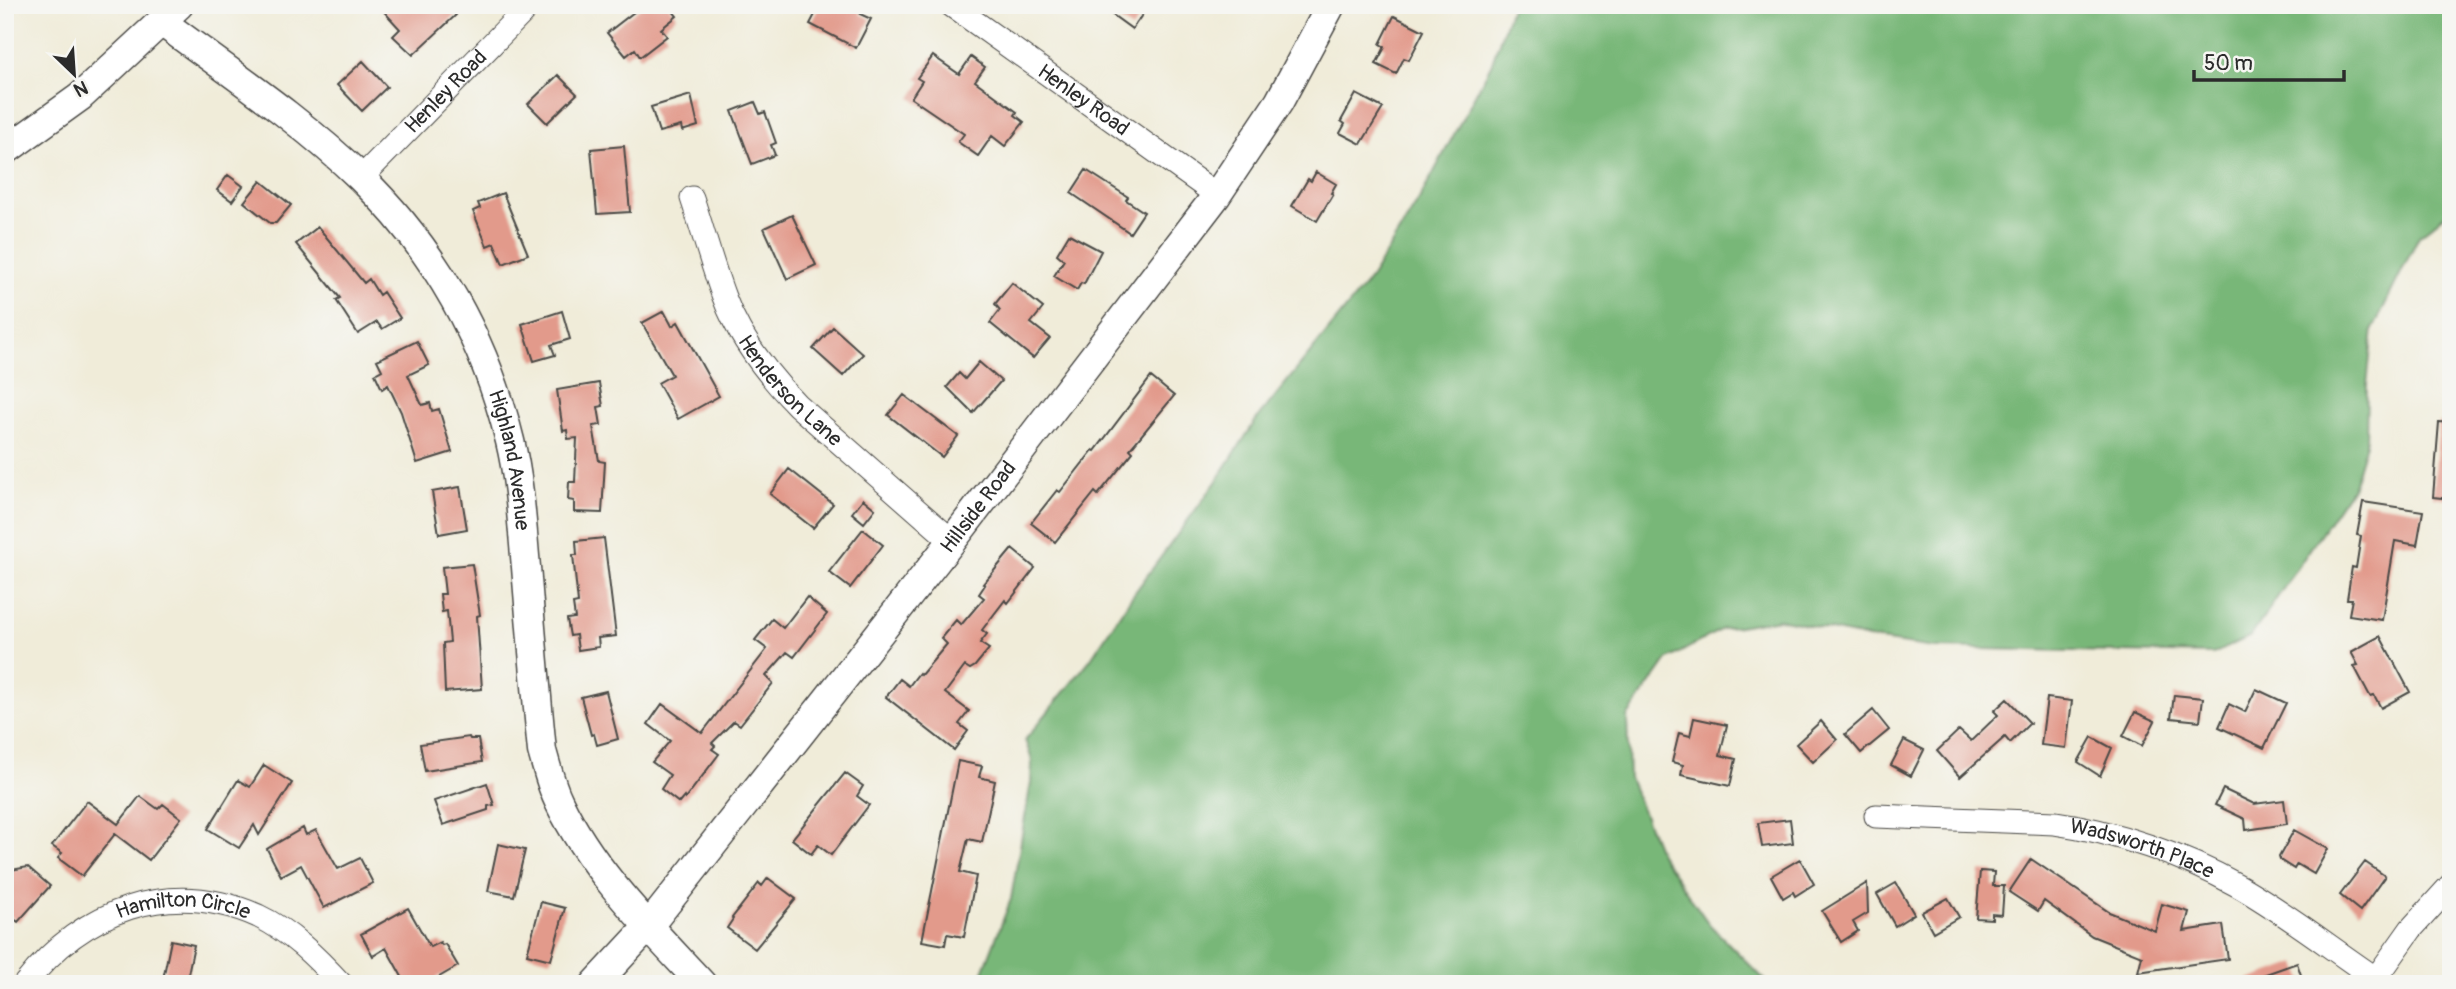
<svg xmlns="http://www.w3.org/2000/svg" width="2456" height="989" font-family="Pangolin,sans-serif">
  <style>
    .forest { fill: #78b778; stroke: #527152; stroke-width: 2 }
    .building { fill: #e29a8b }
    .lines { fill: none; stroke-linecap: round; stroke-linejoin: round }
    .minor-casing { stroke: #494845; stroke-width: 25 }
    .tertiary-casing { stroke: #494845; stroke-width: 31 }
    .minor { stroke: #fff; stroke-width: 23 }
    .tertiary { stroke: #fff; stroke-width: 28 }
    .labels { text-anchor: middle; stroke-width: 5; stroke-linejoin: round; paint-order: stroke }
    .street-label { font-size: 21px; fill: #2b2b2b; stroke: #f6f6f2 }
  </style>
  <rect width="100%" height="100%" fill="#f6f6f2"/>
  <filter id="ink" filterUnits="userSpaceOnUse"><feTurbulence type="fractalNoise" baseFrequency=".0143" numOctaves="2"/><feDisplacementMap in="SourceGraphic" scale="14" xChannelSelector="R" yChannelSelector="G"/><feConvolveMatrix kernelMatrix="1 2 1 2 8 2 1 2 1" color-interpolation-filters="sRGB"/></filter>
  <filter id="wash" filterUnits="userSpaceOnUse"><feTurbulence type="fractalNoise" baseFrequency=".00686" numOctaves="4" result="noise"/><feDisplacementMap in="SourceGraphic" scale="28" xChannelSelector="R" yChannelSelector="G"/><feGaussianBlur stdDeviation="1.57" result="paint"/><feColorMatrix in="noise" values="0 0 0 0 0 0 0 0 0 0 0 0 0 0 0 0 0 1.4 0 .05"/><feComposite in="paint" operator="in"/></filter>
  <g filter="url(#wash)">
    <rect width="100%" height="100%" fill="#f0ecd9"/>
    <path class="forest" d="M1512,5H2451V210L2419,236L2373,329L2367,385L2366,444L2353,486L2251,636L2213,654L1934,648L1873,639L1779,619L1722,629L1667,660L1627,717L1629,778L1660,854L1709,924L1769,984H991L983,972L1011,899L1031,782L1032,760L1025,740L1090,660L1130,599L1216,482L1256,420L1370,279L1419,200L1491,65Z"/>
    <g id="blocks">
      <path class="building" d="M378,5H446L456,15L413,55L393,36L400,29Z
        M643,5H668L677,16L661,29L667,36L640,57L635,49L626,56L607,33Z
        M820,5H865L860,14L871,19L856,48L810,24Z
        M1099,5H1149L1132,29Z
        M1394,16L1424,31L1409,60L1404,58L1396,74L1376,64L1385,47L1380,44Z
        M933,56L959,74L971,57L985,67L975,81L1017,112L1015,115L1024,122L1005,146L992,136L978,156L958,142L964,134L911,98L922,81L917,78Z
        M363,61L387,87L362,111L337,85Z
        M558,75L577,94L547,123L528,104Z
        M1356,94L1383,108L1361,144L1340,133L1345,124L1341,121Z
        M691,95L698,126L682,131L681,126L659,132L651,107Z
        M755,102L760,114L765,112L776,143L771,145L775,155L752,164L732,111Z
        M624,146L630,212L597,214L591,149Z
        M1086,170L1128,197L1126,200L1144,212L1130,233L1071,193Z
        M1316,172L1336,184L1331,193L1333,194L1317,221L1292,206L1308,179L1311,181Z
        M228,175L243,186L232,201L217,190Z
        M261,181L291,205L276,223H270L244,202Z
        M503,193L528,254L503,264L494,243L487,246L473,211L480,208L478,203Z
        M792,215L816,265L787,279L764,228Z
        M318,227L364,283L369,279L379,295L383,292L400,318L382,329L377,322L358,334L336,300L340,298L296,244Z
        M1069,234L1101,251L1084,284L1081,283L1077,290L1054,276L1064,260L1057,254Z
        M1012,283L1043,308L1031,323L1050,338L1033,358L990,323L1000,310L995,304Z
        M562,311L570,339L551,345L555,355L534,361L522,324Z
        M664,311L672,326L678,322L719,396L678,419L658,383L672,375L642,323Z
        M833,327L863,354L843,376L813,349Z
        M417,341L429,365L408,375L422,405L430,403L432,411L439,409L452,452L417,463L401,412L388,385L382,389L375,374L382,370L377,360Z
        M979,362L1001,381L973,413L947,387L959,373L965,379Z
        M1151,377L1174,396L1130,449L1133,452L1098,495L1095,492L1055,542L1031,523L1057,490L1060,492L1093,450L1095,451Z
        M599,383L603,406L598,407L601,425L593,426L599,461L605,462L602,513L574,512V501L568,500L569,482H575L577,438L568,439L567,430L563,431L557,390Z
        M904,395L958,436L942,457L888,415Z
        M2439,422L2451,423V499L2433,497Z
        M789,469L833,504L813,528L770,494Z
        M460,487L467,529L439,534L432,492Z
        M863,499L875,509L864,523L852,513Z
        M2363,502L2423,511L2417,545L2395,541L2382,620L2349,615L2352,599H2347L2352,567L2356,568L2361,536L2357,535Z
        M863,529L883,545L850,588L829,572Z
        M604,538L616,636L598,638L599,647L578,650L576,635L570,636L567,619L575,618L573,604L578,603L573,555H577L576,541Z
        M1012,549L1035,568L1008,603L1005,600L982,630L987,634L980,643L989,649L975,666L970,669L965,666L945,693L969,711L959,724L968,731L954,750L886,697L900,679L909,686L919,673L921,675L947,644L941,638L956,620L961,625L984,598L979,594L985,585L983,584Z
        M472,564L480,615L477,616L482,689L445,692L443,643L450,642L447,611L442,612L440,594H445L442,567Z
        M807,597L827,614L794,657L787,652L766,676L773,683L740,725L734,721L712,743L715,746L712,749L719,754L685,799L684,797L679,803L661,789L670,775L652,762L670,741L648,724L662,704L702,733L767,649L755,640L772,619L783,628Z
        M2380,636L2410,692L2381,708L2374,695L2370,696L2354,666L2358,665L2351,652Z
        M2256,689L2286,703L2264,748L2219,727L2229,704L2245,712Z
        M606,691L618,739L597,745L594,734L591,735L581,697Z
        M2174,695L2203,698L2200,721L2171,718Z
        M2047,698L2072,701L2066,748L2041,745Z
        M2007,699L2030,723L2010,743L2005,737L1960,777L1937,751L1959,730L1971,741L1998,715L1994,711Z
        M1873,710L1889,730L1861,753L1845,734Z
        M2135,712L2155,721L2142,746L2123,736Z
        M1694,718L1727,725L1720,755L1736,759L1730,786L1681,775L1683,765L1672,762L1679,733L1690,736Z
        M1821,721L1837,740L1813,762L1796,744Z
        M469,737L470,739H478L482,762L425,771L420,744Z
        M2092,737L2112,748L2100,776L2078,762Z
        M1904,740L1924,750L1911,776L1891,765Z
        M958,761L982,766L979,777L995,781L982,842L968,839L960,872L976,876L964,937L947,934L945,945L922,941Z
        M264,765L292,783L259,835L254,825L239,848L208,829L238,780L250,787Z
        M845,773L863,786L857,796L869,805L831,855L818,845L811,854L792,839Z
        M487,783L494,805L488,806V810L443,825L434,801Z
        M2223,789L2254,804L2284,800L2287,824L2246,830L2245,819L2215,805Z
        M140,796L158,809L163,804L181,818L149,860L115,834L82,876L58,858L62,853L52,846L87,801L118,824Z
        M1790,819L1793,843L1762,847L1758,823Z
        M303,828L306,835L316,830L338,869L360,858L373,883L324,908L301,865L281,876L267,849Z
        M2294,830L2328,849L2314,874L2297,864L2294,869L2280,860L2279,857Z
        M498,844L525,850L514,896L488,891Z
        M1800,859L1814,884L1795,896L1793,892L1783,898L1771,876Z
        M2031,859L2109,912L2155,931L2162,904L2189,912L2184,931L2223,925L2228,959L2138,972L2142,956L2092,936L2044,901L2038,911L2009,892Z
        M2365,862L2385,876L2360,911L2340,895Z
        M28,867L50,886L18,922L5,912V871Z
        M1980,871L1994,872L1993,886H2004L2002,915L1992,914V919L1976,918Z
        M768,878L796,899L755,949L727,928L733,919L732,918L759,883L762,886Z
        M1867,883L1868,913L1853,922L1858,931L1841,942L1822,911Z
        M1896,883L1914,914L1895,926L1877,894Z
        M1948,898L1959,917L1933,932L1922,912Z
        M541,902L565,908L551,960L527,954Z
        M408,908L430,947L440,942L442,945L445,944L458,966L427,984H406L386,948L373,956L361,934Z
        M171,940L194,945L186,984H162Z
        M2297,963L2304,984H2246V981Z"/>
    </g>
  </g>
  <g filter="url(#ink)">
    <use href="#blocks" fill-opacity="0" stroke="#494845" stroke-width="2"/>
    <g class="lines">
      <defs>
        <g id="minor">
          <path id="s1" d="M951,5L1217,195"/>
          <path id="s2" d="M361,178L530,5"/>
          <path id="s3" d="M692,198C703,231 712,265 724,297C739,338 767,374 797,405L952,541"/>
          <path id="s4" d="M1876,816L2055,823C2114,831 2185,856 2237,885C2285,912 2329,947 2375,978"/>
          <path id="s5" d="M25,984C82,910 169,877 258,916C290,931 317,958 341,984"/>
          <path d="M2372,984L2411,929L2451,885"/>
        </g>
        <g id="tertiary">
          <path id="s6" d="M162,22C229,72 301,120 361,178C435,249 486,342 510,441C520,482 522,525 526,567C531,628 536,690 542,751C547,768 551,786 559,802C592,871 650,928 702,984"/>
          <path d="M5,151L80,97L179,5"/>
          <path id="s7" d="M595,984L648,927L952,541L1217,195L1279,102L1331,5"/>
        </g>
      </defs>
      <use href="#minor" class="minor-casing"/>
      <use href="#tertiary" class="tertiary-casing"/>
      <use href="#minor" class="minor"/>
      <use href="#tertiary" class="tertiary"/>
    </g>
  </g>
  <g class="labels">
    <g class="street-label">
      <text dy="7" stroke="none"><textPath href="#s2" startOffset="121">Henley Road</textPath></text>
      <text dy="7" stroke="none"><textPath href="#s1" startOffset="163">Henley Road</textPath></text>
      <text dy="7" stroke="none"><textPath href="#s3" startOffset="220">Henderson Lane</textPath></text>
      <text dy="7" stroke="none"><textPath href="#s6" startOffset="578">Highland Avenue</textPath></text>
      <text dy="7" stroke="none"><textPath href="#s7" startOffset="612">Hillside Road</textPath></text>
      <text dy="7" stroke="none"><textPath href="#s4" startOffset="270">Wadsworth Place</textPath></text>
      <text dy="7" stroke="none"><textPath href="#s5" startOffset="186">Hamilton Circle</textPath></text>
    </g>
  </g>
  <rect width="2456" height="989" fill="none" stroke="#f6f6f2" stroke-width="28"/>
  <g transform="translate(74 74) rotate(155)" stroke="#f6f6f2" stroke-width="5" paint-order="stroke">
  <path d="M0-5L12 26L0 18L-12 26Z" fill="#2b2b2b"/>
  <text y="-10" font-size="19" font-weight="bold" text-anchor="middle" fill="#2b2b2b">N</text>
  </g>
  <path d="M2194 70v10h150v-10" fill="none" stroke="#2b2b2b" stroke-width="3.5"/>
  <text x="2204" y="70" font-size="21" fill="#2b2b2b" stroke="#f6f6f2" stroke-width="5" paint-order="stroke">50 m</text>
</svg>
